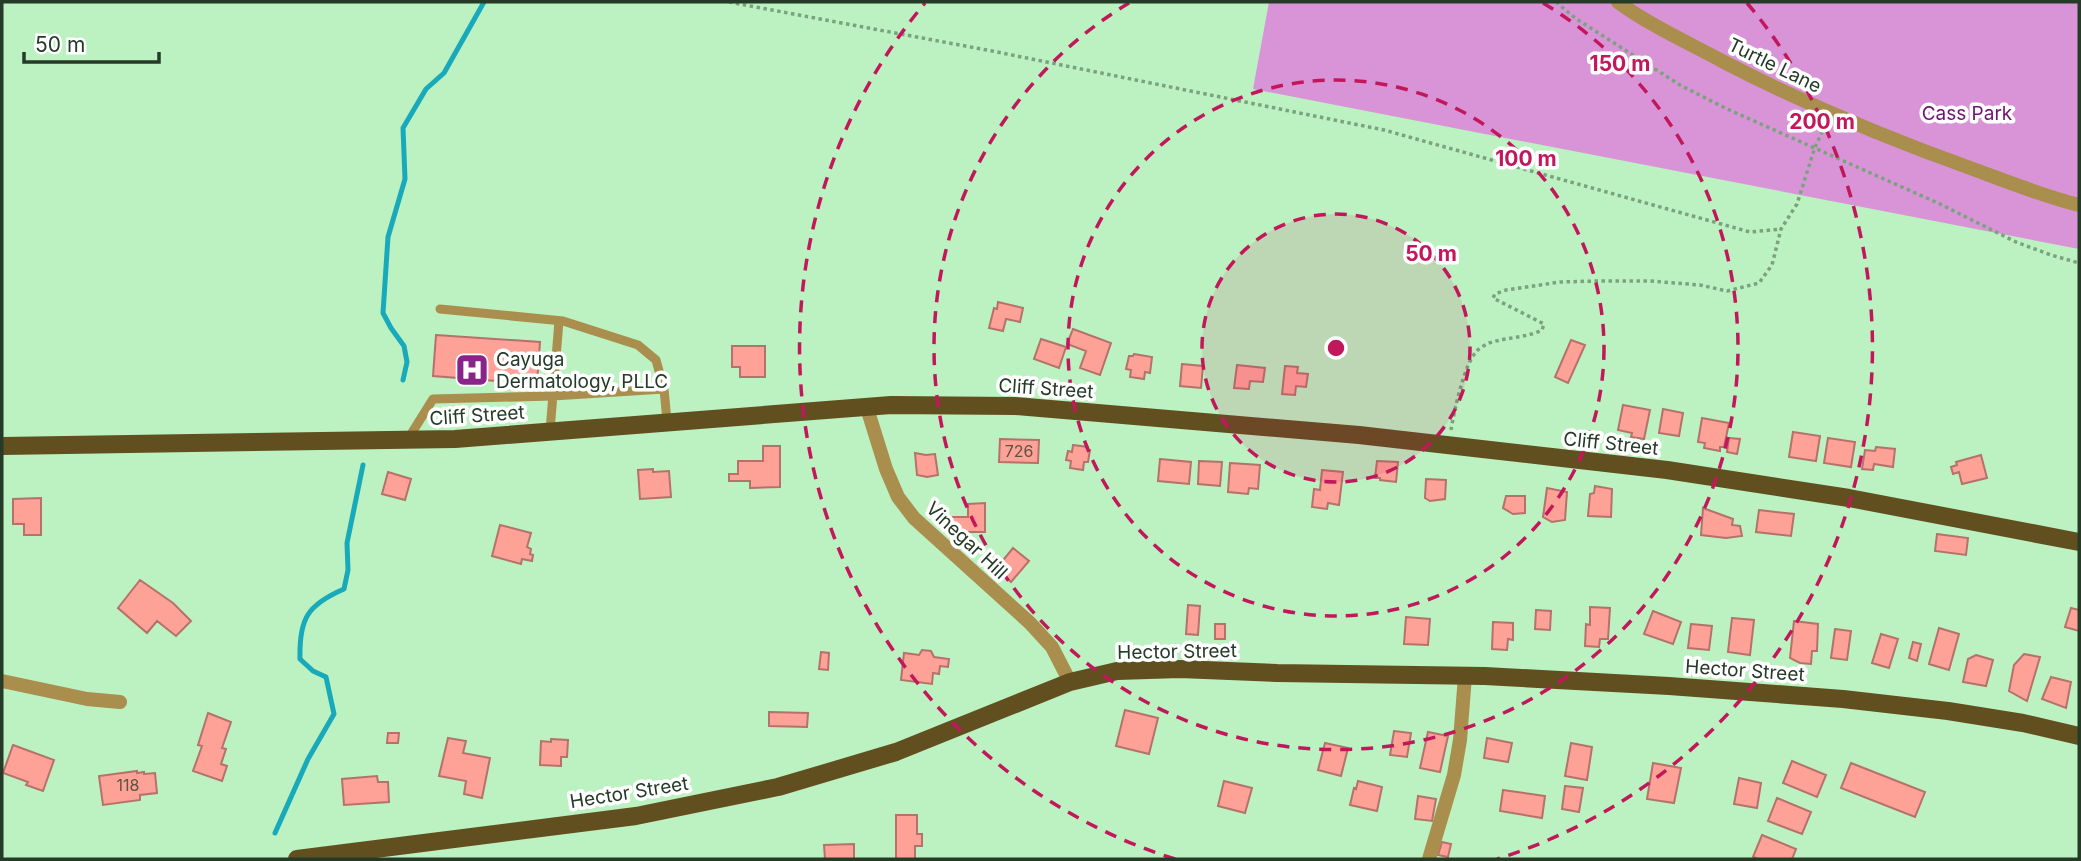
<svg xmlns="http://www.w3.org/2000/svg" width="2081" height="861" font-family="Inter,sans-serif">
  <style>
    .green { fill: #d994d8 }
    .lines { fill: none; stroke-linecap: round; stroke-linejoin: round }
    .stream { stroke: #18aabb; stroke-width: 5 }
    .building { fill: #fea196; stroke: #b4726a; stroke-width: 2 }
    .path { stroke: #7ba27e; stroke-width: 3.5; stroke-dasharray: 3.5 3.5; stroke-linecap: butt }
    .lane { stroke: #a98e4d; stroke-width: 9 }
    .street { stroke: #a98e4d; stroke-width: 14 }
    .primary { stroke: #614f20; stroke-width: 18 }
    .ring { fill: none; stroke: #c2185b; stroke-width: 3.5; stroke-dasharray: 12 9 }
    .labels { text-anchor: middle; stroke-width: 7; stroke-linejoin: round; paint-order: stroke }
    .number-label { font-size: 16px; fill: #5b5443 }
    .street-label { font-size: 19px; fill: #253a27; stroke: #fff }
    .park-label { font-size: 19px; fill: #720f75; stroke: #fff }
    .poi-label { font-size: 19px; fill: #253a27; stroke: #fff; text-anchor: start }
    .centre { fill: #c2185b; stroke: #fff; stroke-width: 3.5 }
    .ring-label { font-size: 21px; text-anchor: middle; font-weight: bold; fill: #c2185b; stroke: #fff; stroke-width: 7; stroke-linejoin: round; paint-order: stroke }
  </style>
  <rect width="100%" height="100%" fill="#bcf1c1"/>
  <path class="green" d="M1269,2H2079V249L1253,89Z"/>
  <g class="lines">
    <path class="stream" d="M403,380L407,362L404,346L391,328L383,313L388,237L405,179L403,128L426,89L444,73L484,2
      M275,833L308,759L334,714L326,677L313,671L300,659C299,619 307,605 344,589L348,570L347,543L363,465"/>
  </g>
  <path class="building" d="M998,302L1023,308L1020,322L1006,319L1003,331L989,328L994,308L997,309Z
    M1073,329L1111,343L1100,375L1080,368L1086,351L1067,344Z
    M436,335L540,342L537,384L433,376Z
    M1041,339L1066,347L1059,368L1034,359Z
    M1571,340L1585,345L1568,383L1555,377Z
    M732,346H765V377H740V367H732Z
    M1134,354L1152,357L1150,373L1145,372L1144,379L1130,377L1131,370L1126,369L1129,356H1133Z
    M1182,364L1203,366L1201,388L1180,386Z
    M1237,365L1265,368L1263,382L1250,381L1249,389L1234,388Z
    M1285,366L1298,367L1297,373L1308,374L1306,387L1296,386L1295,395L1282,394Z
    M1623,405L1650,410L1644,439L1631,437L1632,433L1618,430Z
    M1663,409L1683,413L1679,436L1659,433Z
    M1702,418L1729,423L1724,447H1720V451L1704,448L1705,443L1698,442Z
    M1793,432L1820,436L1816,461L1789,457Z
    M1729,438L1740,439L1737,454L1727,452Z
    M1828,438L1855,442L1851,467L1824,463Z
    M1000,439L1039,440L1038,463L999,462Z
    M1073,445L1088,447V450H1090L1088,462H1084L1083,470L1070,468L1071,461L1066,460L1068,451L1072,452Z
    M763,446H780V487L750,488V481H729V474H738V461H763Z
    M1876,447L1895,449L1893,467L1874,464L1873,470L1862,469L1865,450L1875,451Z
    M915,453L926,455L935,454L938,475L927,477L917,475Z
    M1981,455L1987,478L1962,484L1959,472L1953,474L1951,467L1957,465L1956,462Z
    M1160,459L1191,462L1189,484L1158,481Z
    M1199,461L1222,462L1220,486L1198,484Z
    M1377,461L1398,462L1396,482L1380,480V478H1375Z
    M1230,463L1260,465L1258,489L1249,488L1248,494L1228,492Z
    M653,469V472L669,471L671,497L640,499L638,470Z
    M1322,470L1343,472L1339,505L1328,503L1327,509L1312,507L1314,489L1320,490Z
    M388,472L411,479L405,500L382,494Z
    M1426,479L1446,480L1445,499L1430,501L1425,498Z
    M1595,486L1612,489L1611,517L1588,516L1590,494L1594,493Z
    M1547,488L1567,492L1565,520L1552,522L1543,517Z
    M1506,496H1525V513L1513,514L1503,508Z
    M41,498V535H24V524H13V499Z
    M985,503V532H951V517H968V504Z
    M1703,508L1733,519L1732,525L1740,526L1742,536L1726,538L1701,535Z
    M1759,510L1794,514L1791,536L1756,532Z
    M500,525L531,533L527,547L531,549L530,554L533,555L532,561L522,559L521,564L492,556Z
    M1937,534L1968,538L1966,555L1935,551Z
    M1013,548L1029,561L1011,582L996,569Z
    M140,580L173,603L191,621L176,636L157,621L147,633L118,608Z
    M1188,605L1200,606L1198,635L1186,634Z
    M1590,607L1610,608L1608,639H1600L1599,647L1585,646L1586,624L1590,625Z
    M2071,608L2079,610V631L2065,627Z
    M1536,610L1551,611L1550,630L1535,629Z
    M1653,611L1681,622L1673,644L1644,634Z
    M1406,617L1430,619L1428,645L1404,644Z
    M1732,618L1754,620L1750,655L1728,652Z
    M1794,621L1818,624L1817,651H1812L1811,664L1800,663L1790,658Z
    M1493,622L1513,623V640L1508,639L1507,650L1492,649Z
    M1215,624H1225V639H1215Z
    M1691,624L1712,626L1709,650L1688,648Z
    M1939,628L1959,634L1949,670L1929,664Z
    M1835,629L1851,631L1847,660L1831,658Z
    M1881,634L1898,639L1889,668L1872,663Z
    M1913,642L1921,644L1917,661L1909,658Z
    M922,650L931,651L934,657L949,659L948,667L940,666L939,674L933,673L932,684L901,680L904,653L919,655Z
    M821,652L829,653L828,670L819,669Z
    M2024,654L2040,657L2027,701L2009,691L2014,665Z
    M1976,655L1993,660L1986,686L1963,682L1968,659Z
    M2051,677L2071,682L2066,708L2042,699Z
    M1125,710L1158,718L1149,754L1116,746Z
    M769,712L808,713L807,727L769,726Z
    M208,713L231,722L222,748L226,749L221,764L227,766L222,781L193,771L202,746L198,745Z
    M1394,731L1411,733L1407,757L1390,755Z
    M1428,732L1448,736L1440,772L1420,768Z
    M388,733H399L398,743H387Z
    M448,738L466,741L463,753L490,758L482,798L464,794L466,781L439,776Z
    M1487,738L1512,743L1508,762L1484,758Z
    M551,739L568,740L567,757H561V766L540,765L541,741L551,742Z
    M1325,743L1348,748L1341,776L1318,770Z
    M1571,743L1592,747L1587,780L1565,776Z
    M13,745L54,760L43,791L26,785L28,782L3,773Z
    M1792,761L1826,775L1817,797L1783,783Z
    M1653,763L1681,768L1674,803L1647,799Z
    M1851,763L1925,792L1915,817L1841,788Z
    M137,771V773L144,772V774L155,773L157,793L140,795V800L103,805L99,776Z
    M377,776L378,782H388L389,802L344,805L342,779Z
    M1739,778L1761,783L1757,808L1734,804Z
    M1224,781L1252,788L1245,813L1218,806Z
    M1358,781L1382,787L1377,811L1350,805L1354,788L1356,789Z
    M1565,786L1583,788L1579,812L1562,809Z
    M1503,790L1545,796L1542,818L1500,811Z
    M1418,796L1436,799L1432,821L1415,819Z
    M1777,798L1811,812L1802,834L1768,821Z
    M896,815H917V834H922V846H915V859H896Z
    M1762,835L1796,849L1792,859H1759L1753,857Z
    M1442,842L1451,844L1448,857L1438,855Z
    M854,844V859H825L824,845Z"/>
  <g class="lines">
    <path class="path" d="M729,2L992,51L1384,130L1750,232L1781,229
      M1556,2L1575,18L1680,85L1725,108L1940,204L2016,242L2051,255L2079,263
      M1451,430C1454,412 1464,365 1476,352C1479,348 1485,345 1489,343C1507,337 1526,338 1542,330L1544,324L1493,298L1495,294L1506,290L1560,282L1598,281H1650L1700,285L1727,291L1759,283L1772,265L1781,229L1797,204L1815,147L1825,126"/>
    <path class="lane" d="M440,309L563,321L638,345L656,360L664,389L667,421
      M550,431L559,321
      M408,439L433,399L553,396L664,389"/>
    <path class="street" d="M1618,2C1651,26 1689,43 1724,62C1805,104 1888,139 1973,169C2008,182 2043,196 2079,205
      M867,408L886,469L898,497L914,518L1030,623L1052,647L1070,682
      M2,681L87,699L120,702
      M1429,859L1454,775L1460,740L1465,676"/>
    <path class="primary" d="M2,446L455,439L891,405L1015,406L1359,435L1667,470L1849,498L2079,542
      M297,859L636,816L778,787L896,752L1070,682L1117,671L1180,669L1277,673L1485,676L1669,686L1843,699L1948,711L2023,723L2079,736"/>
  </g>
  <circle cx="1336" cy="348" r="134" fill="#c2185b" fill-opacity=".12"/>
  <g class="ring">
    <circle cx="1336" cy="348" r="134"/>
    <circle cx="1336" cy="348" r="268"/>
    <path d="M1543 3A402 402 0 1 1 1129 3"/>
    <path d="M1175 859A536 536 0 0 1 925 3M1747 3A536 536 0 0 1 1497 859"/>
  </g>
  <defs>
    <symbol id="hospital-square" viewBox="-11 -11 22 22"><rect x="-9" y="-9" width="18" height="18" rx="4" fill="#89248b" stroke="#fff"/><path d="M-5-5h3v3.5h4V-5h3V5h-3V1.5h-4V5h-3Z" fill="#fff"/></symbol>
  </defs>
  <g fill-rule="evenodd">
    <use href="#hospital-square" x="453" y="351" width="38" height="38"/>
  </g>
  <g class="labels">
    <g class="number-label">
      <text x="1019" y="457">726</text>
      <text x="128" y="791">118</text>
    </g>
    <g class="street-label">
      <text transform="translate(1775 65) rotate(26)" y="7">Turtle Lane</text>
      <text transform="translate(1046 388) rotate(4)" y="7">Cliff Street</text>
      <text transform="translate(477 415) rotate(-4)" y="7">Cliff Street</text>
      <text transform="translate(1611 443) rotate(6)" y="7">Cliff Street</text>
      <text transform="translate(967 540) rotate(43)" y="7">Vinegar Hill</text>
      <text transform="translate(1177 651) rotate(-1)" y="7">Hector Street</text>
      <text transform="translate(1745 670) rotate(4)" y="7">Hector Street</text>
      <text transform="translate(629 792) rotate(-9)" y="7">Hector Street</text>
    </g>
    <g class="park-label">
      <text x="1967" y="120">Cass Park</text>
    </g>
    <g class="poi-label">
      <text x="496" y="366">Cayuga<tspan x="496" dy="22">Dermatology, PLLC</tspan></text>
    </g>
  </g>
  <circle cx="1336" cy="348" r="10" class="centre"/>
  <g class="ring-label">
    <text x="1620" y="71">150 m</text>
    <text x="1822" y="129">200 m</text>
    <text x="1526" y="166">100 m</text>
    <text x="1431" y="261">50 m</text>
  </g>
  <rect width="2081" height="861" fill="none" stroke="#253a27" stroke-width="7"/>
  <path d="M24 52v10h135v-10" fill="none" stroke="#253a27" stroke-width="3.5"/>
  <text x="35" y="52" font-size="21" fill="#253a27" stroke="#ffffff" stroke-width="5" paint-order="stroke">50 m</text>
</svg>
